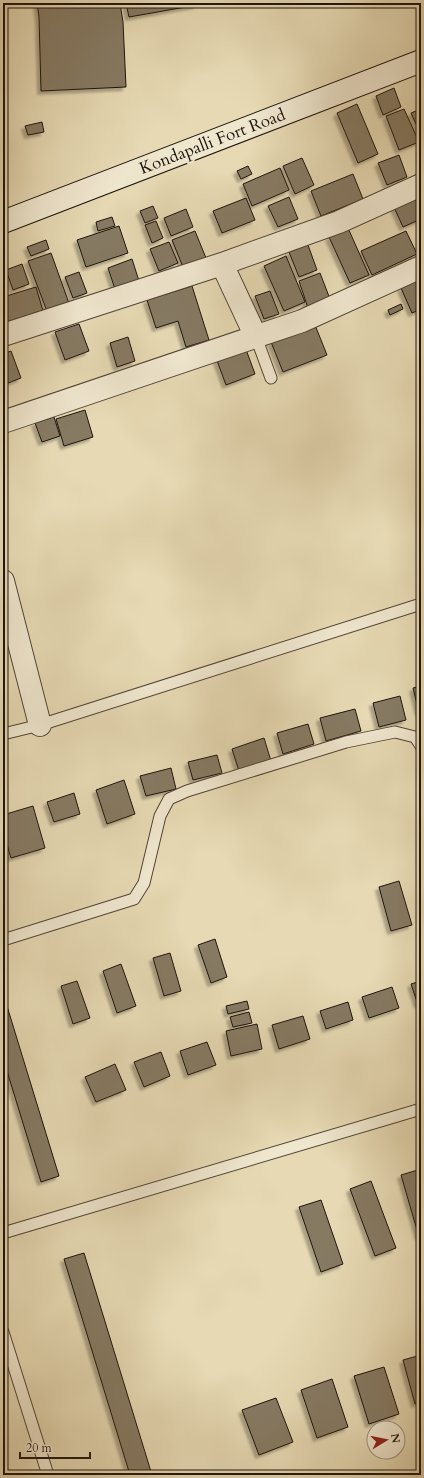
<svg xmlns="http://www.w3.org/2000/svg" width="424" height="1478" font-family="Cardo,serif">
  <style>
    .building { fill: #867a64; stroke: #1e140e; filter: url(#shadow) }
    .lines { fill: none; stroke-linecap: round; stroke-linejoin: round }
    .service-casing { stroke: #504537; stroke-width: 13 }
    .minor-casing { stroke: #504537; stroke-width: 24 }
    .secondary-casing { stroke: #1e140e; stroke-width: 24 }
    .service { stroke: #efe6ce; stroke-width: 11 }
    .minor { stroke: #efe6ce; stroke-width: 22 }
    .secondary { stroke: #efe6ce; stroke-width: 22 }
    .labels { text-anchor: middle; stroke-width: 4; stroke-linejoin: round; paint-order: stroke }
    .street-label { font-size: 17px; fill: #1e140e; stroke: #efe6ce }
  </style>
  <defs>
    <filter id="shadow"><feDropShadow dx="-3.5" dy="3.5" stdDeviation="1" flood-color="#0004"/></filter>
  </defs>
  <rect width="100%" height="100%" fill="#e6d9b3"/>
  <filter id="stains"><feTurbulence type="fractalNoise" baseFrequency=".005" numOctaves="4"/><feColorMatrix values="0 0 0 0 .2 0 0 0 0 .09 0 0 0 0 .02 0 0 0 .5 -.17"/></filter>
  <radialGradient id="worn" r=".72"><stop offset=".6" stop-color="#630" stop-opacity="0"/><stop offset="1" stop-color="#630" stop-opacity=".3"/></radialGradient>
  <path class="building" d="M37,3H120L123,22L126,87L41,91L39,17Z
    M126,3H197V5L129,17Z
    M394,88L401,107L383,115L376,96Z
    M357,104L378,154L358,163L337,113Z
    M404,109L419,142L399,150L386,116Z
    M421,109V135L411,113Z
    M42,122L44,132L28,135L25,126Z
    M399,155L407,177L387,185L378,163Z
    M302,158L314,185L295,194L283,166Z
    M248,166L252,174L241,179L237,171Z
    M280,168L289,190L252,206L243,184Z
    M353,174L363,199L321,216L311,191Z
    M414,196L421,211V219L403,227L393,205Z
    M289,197L298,219L278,227L268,206Z
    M246,198L255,220L222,233L213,211Z
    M153,206L158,218L145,223L140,211Z
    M186,209L193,227L171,236L164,218Z
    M112,217L115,226L98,231L96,222Z
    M156,221L163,238L152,243L145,225Z
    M119,226L128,253L86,267L77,240Z
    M348,228L369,275L350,283L329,237Z
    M195,231L206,258L183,267L172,240Z
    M406,231L417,254L372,275L361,251Z
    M46,240L49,249L31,256L27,247Z
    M169,242L178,263L159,271L150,249Z
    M308,245L317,270L299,277L289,252Z
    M51,253L70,306L48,314L28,261Z
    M286,256L305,302L284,311L264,266Z
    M132,259L139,281L115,289L108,268Z
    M22,264L29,284L13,290L6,270Z
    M79,272L87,293L73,298L65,277Z
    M320,273L330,299L308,308L299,281Z
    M421,279V309L412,313L401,288Z
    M192,286L209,340L186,347L178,321L156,328L147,300Z
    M36,287L43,311L3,324V297Z
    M270,291L279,314L264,319L255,296Z
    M401,304L403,309L390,315L388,310Z
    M79,324L89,351L65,360L55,332Z
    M315,325L327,355L283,372L271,342Z
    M128,337L135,361L117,367L110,343Z
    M244,344L255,374L226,385L215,355Z
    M11,351L21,378L3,385V354Z
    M85,410L93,437L64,446L56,419Z
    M54,417L60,436L42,442L35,423Z
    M421,686V712H419L413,688Z
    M400,696L406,720L379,727L373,703Z
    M355,709L361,731L326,741L320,718Z
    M308,724L314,744L283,754L277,733Z
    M264,738L271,761L239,771L232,749Z
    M217,755L222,773L193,780L188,762Z
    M171,768L176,789L146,796L140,776Z
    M124,780L135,814L107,824L96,790Z
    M74,793L80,814L54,822L47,802Z
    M33,806L45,848L11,858L3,831V815Z
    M399,881L412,925L391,931L379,887Z
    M215,939L227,977L211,983L198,945Z
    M170,953L181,991L164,996L153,958Z
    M121,964L136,1006L117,1013L103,971Z
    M77,981L90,1018L73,1024L61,986Z
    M421,981V1004L418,1005L411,984Z
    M392,987L399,1008L369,1018L362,997Z
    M3,993L59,1176L41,1182L3,1058Z
    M247,1001L249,1009L228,1014L226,1006Z
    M348,1002L353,1020L326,1029L320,1011Z
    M249,1012L252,1023L233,1027L230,1017Z
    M303,1016L310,1039L279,1049L272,1025Z
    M257,1024L262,1049L231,1056L226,1031Z
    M207,1042L216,1065L188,1075L180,1051Z
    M161,1052L170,1076L144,1087L134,1062Z
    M115,1064L126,1090L96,1102L85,1077Z
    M421,1169V1236L419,1237L401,1175Z
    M371,1181L396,1248L375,1256L350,1189Z
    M321,1200L343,1264L321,1272L299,1207Z
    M84,1253L152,1475H130L64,1259Z
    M421,1355V1402L415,1404L403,1360Z
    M384,1367L399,1414L369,1424L354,1376Z
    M332,1379L348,1427L317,1438L301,1390Z
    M276,1398L293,1442L259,1455L242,1410Z"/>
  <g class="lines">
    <defs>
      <path id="service" d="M256,337L271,378
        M3,734L40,725L421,604
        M3,940L134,899L144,883L160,816L169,799L187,791L346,742L395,732L415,737L421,746
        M3,1233L421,1109
        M3,1332L48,1475"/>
      <path id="minor" d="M222,264L256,337
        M3,335L222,264L339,222L421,185
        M3,422L302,321L421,267
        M3,581L40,725"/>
      <path id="secondary" d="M3,222L421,61"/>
    </defs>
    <use href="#service" class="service-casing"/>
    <use href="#minor" class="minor-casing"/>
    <use href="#secondary" class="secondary-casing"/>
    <use href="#service" class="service"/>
    <use href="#minor" class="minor"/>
    <use href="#secondary" class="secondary"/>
  </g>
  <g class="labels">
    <g class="street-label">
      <text transform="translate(212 141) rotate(-21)" y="6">Kondapalli Fort Road</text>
    </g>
  </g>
  <rect width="424" height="1478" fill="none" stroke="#e6d9b3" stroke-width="16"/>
  <rect x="4" y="4" width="416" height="1470" fill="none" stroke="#1e140e" stroke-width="2"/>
  <rect x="8" y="8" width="408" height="1462" fill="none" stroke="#1e140e"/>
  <g transform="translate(386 1440) rotate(80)"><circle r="19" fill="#efe6ce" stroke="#9b9281"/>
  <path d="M0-3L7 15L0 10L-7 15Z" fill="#8f2418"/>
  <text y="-6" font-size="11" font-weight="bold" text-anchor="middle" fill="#1e140e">N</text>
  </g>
  <path d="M20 1452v6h70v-6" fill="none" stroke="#1e140e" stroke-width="2"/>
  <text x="26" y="1452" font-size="12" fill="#1e140e" stroke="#efe6ce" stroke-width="3" paint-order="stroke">20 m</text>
  <rect width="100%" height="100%" filter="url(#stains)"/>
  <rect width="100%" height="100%" fill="url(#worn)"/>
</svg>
